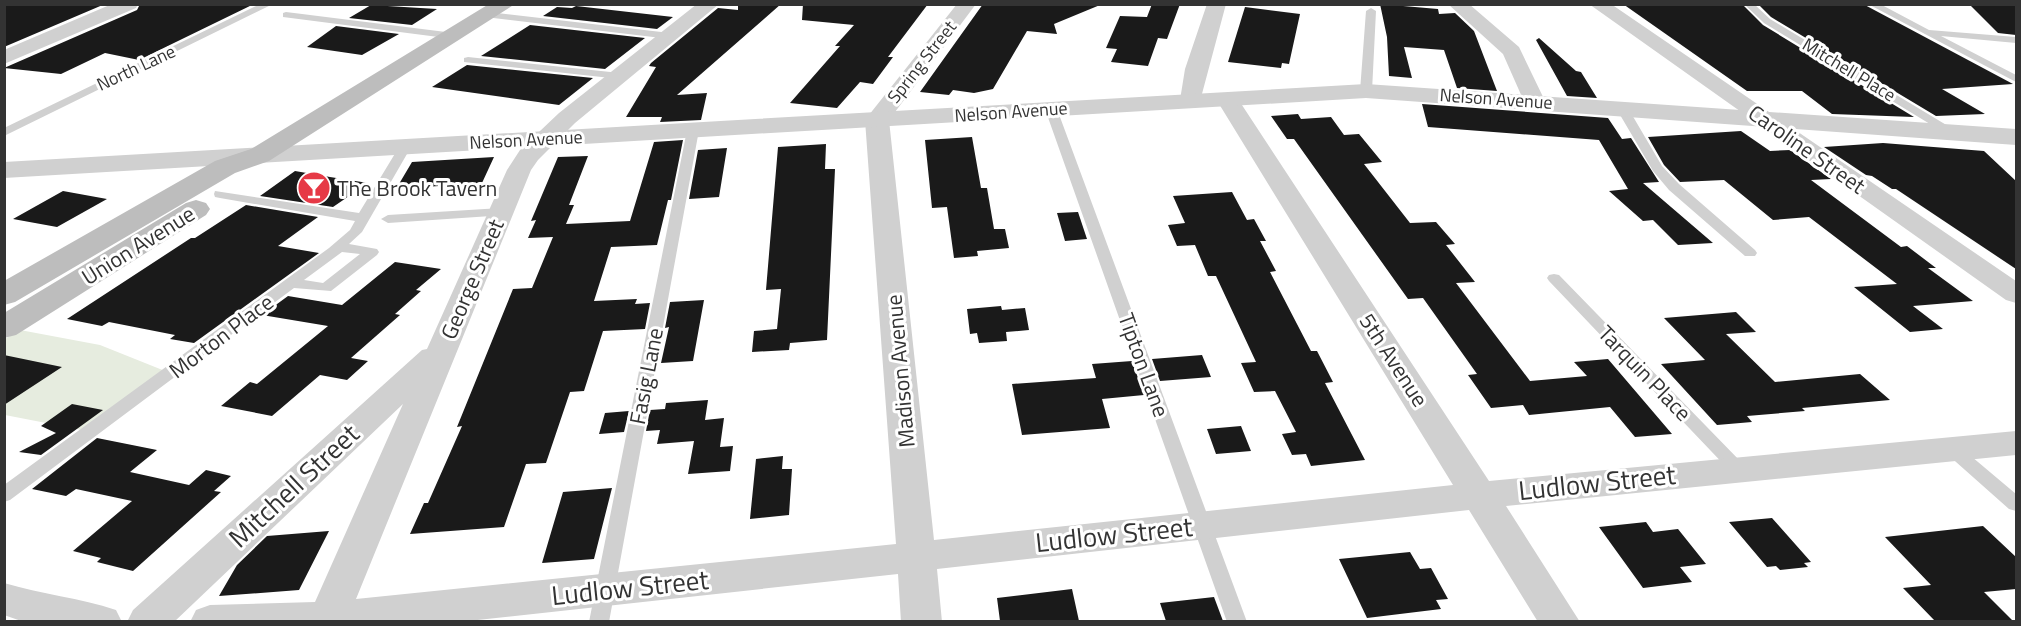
<svg xmlns="http://www.w3.org/2000/svg" width="2021" height="626" font-family="'Titillium Web',sans-serif">
  <style>
    .green { fill: #e6ecdf }
    .building { fill: #1a1a1a }
    .lines { fill: none; stroke-linecap: round; stroke-linejoin: round }
    .service { fill: #d0d0d0; fill-rule: evenodd }
    .minor { fill: #d0d0d0; fill-rule: evenodd }
    .tertiary { fill: #d0d0d0; fill-rule: evenodd }
    .secondary { fill: #bdbdbd; fill-rule: evenodd }
    .labels { text-anchor: middle; stroke-width: 6; stroke-linejoin: round; paint-order: stroke }
    .far-street-label { font-size: 18px; fill: #333; stroke: #fff }
    .street-label { font-size: 22px; fill: #333; stroke: #fff }
    .poi-label { font-size: 22px; fill: #333; stroke: #fff; text-anchor: start }
    .near-street-label { font-size: 27px; fill: #333; stroke: #fff }
  </style>
  <rect width="100%" height="100%" fill="#fff"/>
  <path class="green" d="M20,330L100,345L165,371L82,430L5,415V339Z"/>
  <path class="building" d="M4,4H105L4,47Z
    M140,4H254L139,60L105,53L61,74L4,68L137,10Z
    M738,4H781L677,95L707,93L701,120L660,122L662,117H626L656,67L649,66L651,63L718,8L738,10Z
    M803,4H928L888,57H893L873,84L860,82L837,108L790,103L840,46H835L854,25L802,20Z
    M983,4H1100V5L1054,24L1057,34L1027,31L993,89L974,93L953,90L949,95L920,92Z
    M1152,4H1180L1167,39L1158,38L1148,66L1111,62L1117,49L1106,48L1120,16L1147,17Z
    M1380,4L1438,9L1439,14L1455,13L1474,31L1497,91L1457,88L1444,50L1404,47L1412,78L1389,76L1387,37Z
    M1623,4H1742L1763,25L1914,117L1832,114L1802,91H1747Z
    M1758,4H1863L2013,84L1942,89L1985,114L1936,116L1771,17Z
    M1969,4H2016V35L1998,33Z
    M371,5L437,9L412,25L349,18Z
    M576,6L673,17L657,29L543,16L557,7L572,8Z
    M1245,7L1300,14L1289,64L1282,63L1281,68L1228,62Z
    M530,25L645,38L605,69L481,56Z
    M336,26L399,34L362,55L307,47Z
    M1539,38L1576,71L1581,72L1597,98L1567,96L1536,40Z
    M467,65L593,78L559,105L432,87Z
    M1422,104L1608,118L1622,139L1631,138L1659,182L1643,183L1713,243L1678,245L1653,220L1643,221L1609,191L1628,189L1599,140L1428,127Z
    M1298,114L1301,119L1331,117L1344,135L1359,134L1382,162L1364,164L1410,223L1436,222L1455,244L1446,245L1475,282L1456,283L1530,381L1587,376L1574,362L1608,359L1672,434L1635,437L1610,407L1529,415L1523,405L1491,408L1468,375L1477,374L1423,298L1408,299L1294,139H1287L1271,116Z
    M1741,131L1770,151L1790,150L1831,179L1811,180L1901,247L1907,246L1936,268H1928L1973,301L1913,306L1943,329L1910,332L1854,287L1897,284L1809,217L1773,220L1724,180L1680,182L1664,165L1648,137Z
    M972,137L981,188H987L994,229H1005L1009,248L977,251L978,256L954,258L947,207L932,208L925,140Z
    M683,140L671,200H668L657,245L611,247L594,301L637,299L635,304L650,303L645,329L603,331L584,391L570,392L546,463L526,464L504,527L410,534L424,503H428L462,426L457,427L513,289L532,288L553,237L528,238L536,220L531,221L558,157L588,156L569,205H574L566,224L630,221L654,142Z
    M1883,143L1984,151L2016,181V269L1896,189H1892L1872,176L1866,175L1824,147Z
    M826,144L825,169H835L827,340L790,343L789,350L752,352L754,331L777,329L781,289L766,290L778,147Z
    M727,148L719,197L689,199L698,150Z
    M494,157L482,183L396,189L412,162Z
    M295,171L330,177L368,183L333,207L260,196Z
    M63,191L107,199L57,227L13,219Z
    M1232,192L1247,220L1254,219L1266,241H1260L1276,271L1270,272L1311,351H1317L1333,382L1325,383L1365,460L1311,466L1306,454L1292,455L1282,434L1296,432L1275,391L1254,392L1241,363L1256,362L1216,276H1208L1195,245L1177,246L1168,225L1185,223L1173,196Z
    M246,205L318,217L278,246L319,253L194,343L170,339L175,335L109,322L102,326L67,319L191,238H195Z
    M1078,212L1087,239L1065,241L1057,213Z
    M395,262L441,269L416,290L421,291L395,314L400,315L351,358L368,361L347,380L320,375L272,416L221,406L250,382L257,384L328,326L262,315L288,296L342,305Z
    M704,300L693,361L661,363L669,327L665,328L670,302Z
    M1001,306L1002,310L1025,308L1029,330L1006,332L1007,341L979,343L977,333L970,334L967,309Z
    M1736,312L1756,332L1726,334L1775,382L1860,374L1890,400L1802,408L1805,411L1747,416L1752,422L1717,425L1661,364L1705,360L1664,318Z
    M4,355L62,367L4,405Z
    M1202,355L1211,377L1160,381L1152,359Z
    M1132,361L1144,395L1102,399L1110,428L1022,435L1012,384L1096,378L1092,364Z
    M708,400L705,420L724,418L720,447L733,446L730,471L688,474L694,441L657,444L660,430L646,431L650,410L665,409L666,403Z
    M72,404L103,410L41,455L19,452L56,433L41,426Z
    M629,411L624,432L599,434L605,413Z
    M1241,426L1251,451L1216,454L1207,429Z
    M97,438L157,450L130,472L189,485L206,470L231,476L214,491L221,492L133,571L97,562L101,558L73,551L132,501L76,489L66,496L32,489Z
    M783,456L782,469H792L789,515L750,519L756,459Z
    M612,488L594,559L542,563L563,492Z
    M1772,518L1811,562L1804,563L1808,567L1780,570L1776,566L1767,567L1729,522Z
    M1646,522L1653,532L1678,529L1706,564L1680,567L1692,582L1643,588L1599,527Z
    M1983,526L2016,557V589L1984,592L2013,621H1935L1903,588L1931,585L1885,537Z
    M329,531L299,590L219,596L237,565L267,536Z
    M1410,552L1420,569L1431,568L1448,599L1436,600L1441,609L1367,618L1339,559Z
    M1072,589L1079,621H1000L997,598Z
    M1214,597L1223,621H1166L1160,603Z"/>
  <g class="lines">
    <path class="service" d="M260,4H273L4,136V128Z
      M1744,4H1754L1770,19L1958,132L1952,136L1948,135L1764,23Z
      M1868,4H1880L1929,30L2016,37V43L1941,36L2016,75V82Z
      M1371,8L1376,11L1372,91L1366,94L1360,91L1366,11Z
      M286,12L454,33L459,36L454,39L283,17V13Z
      M488,12L670,33L675,36L670,39L485,17V13Z
      M468,57L620,73L625,76L620,79L464,62V58Z
      M1622,105L1628,108L1662,166L1679,184L1755,250L1757,253L1755,256H1745L1669,190L1653,171L1616,108Z
      M1051,106L1057,109L1247,622H1227L1045,109Z
      M693,126L699,130L609,622H589L687,130Z
      M405,143L411,147L362,232L349,244L377,249L379,252L377,255L331,291L294,288L10,500L4,502V485L329,248L350,230L355,221L220,198L215,197L214,194L215,191L359,213L399,147ZM342,252L360,254L323,283L304,280Z
      M501,208L508,212L506,215L388,223L381,219L388,215Z
      M1554,274L1559,275L1743,464L1746,468L1743,472H1731L1549,281L1547,278L1549,275Z
      M1953,444L1959,446L2016,494V511L2009,509L1947,454L1944,450L1947,446Z"/>
    <path class="minor" d="M112,4H138L136,8L4,64V50Z
      M697,4H719L575,123L538,160L531,170L356,599L896,544L865,120L957,4H976L889,120L934,540L1453,485L1216,99L1219,94H1235L1238,99L1489,481L2016,431V455L1506,506L1580,622H1538L1469,510L937,569L942,622H901L898,574L459,622H190L196,610L210,605L315,602L403,404L174,622H127L133,610L422,350L427,349L507,170L520,150L559,113Z
      M1207,4H1226L1199,105H1183L1180,100L1185,69Z
      M1448,4H1469L1519,47L1545,101L1542,106H1526L1503,54Z
      M1589,4H1611L2016,281V303L2006,300Z
      M4,583C41,594 80,598 116,610L122,622H24L4,615Z"/>
    <path class="tertiary" d="M1366,84L2016,129V145L1366,98L4,178V162Z"/>
    <path class="secondary" d="M489,4H515L269,161L235,173L15,302L4,305V281L215,161L251,149Z
      M196,200L206,203L210,209L206,215L16,335L4,338V313L186,203Z"/>
  </g>
  <defs>
    <symbol id="bar-disc" viewBox="-11 -11 22 22"><circle r="9.5" fill="#e63946" stroke="#fff"/><path d="M-6-5H6L.8 .8V4.5H3.5V6h-7V4.5H-.8V.8Z" fill="#fff"/></symbol>
  </defs>
  <g fill-rule="evenodd">
    <use href="#bar-disc" x="295" y="169" width="38" height="38"/>
  </g>
  <g class="labels">
    <g class="far-street-label">
      <text transform="translate(922 62) rotate(-52)" y="6">Spring Street</text>
      <text transform="translate(136 68) rotate(-25)" y="6">North Lane</text>
      <text transform="translate(1849 70) rotate(31)" y="6">Mitchell Place</text>
      <text transform="translate(1496 99) rotate(4)" y="6">Nelson Avenue</text>
      <text transform="translate(1011 112) rotate(-4)" y="6">Nelson Avenue</text>
      <text transform="translate(526 140) rotate(-3)" y="6">Nelson Avenue</text>
    </g>
    <g class="street-label">
      <text transform="translate(1807 149) rotate(35)" y="8">Caroline Street</text>
      <text transform="translate(138 245) rotate(-32)" y="8">Union Avenue</text>
      <text transform="translate(472 279) rotate(-67)" y="8">George Street</text>
      <text transform="translate(221 336) rotate(-37)" y="8">Morton Place</text>
      <text transform="translate(1394 360) rotate(57)" y="8">5th Avenue</text>
      <text transform="translate(1144 365) rotate(70)" y="8">Tipton Lane</text>
      <text transform="translate(900 371) rotate(-95)" y="8">Madison Avenue</text>
      <text transform="translate(1645 373) rotate(46)" y="8">Tarquin Place</text>
      <text transform="translate(646 376) rotate(-79)" y="8">Fasig Lane</text>
    </g>
    <g class="poi-label">
      <text x="337" y="196">The Brook Tavern</text>
    </g>
    <g class="near-street-label">
      <text transform="translate(1597 483) rotate(-6)" y="9">Ludlow Street</text>
      <text transform="translate(294 486) rotate(-43)" y="9">Mitchell Street</text>
      <text transform="translate(1114 535) rotate(-6)" y="9">Ludlow Street</text>
      <text transform="translate(630 588) rotate(-6)" y="9">Ludlow Street</text>
    </g>
  </g>
  <rect width="2021" height="626" fill="none" stroke="#333333" stroke-width="12"/>
</svg>
